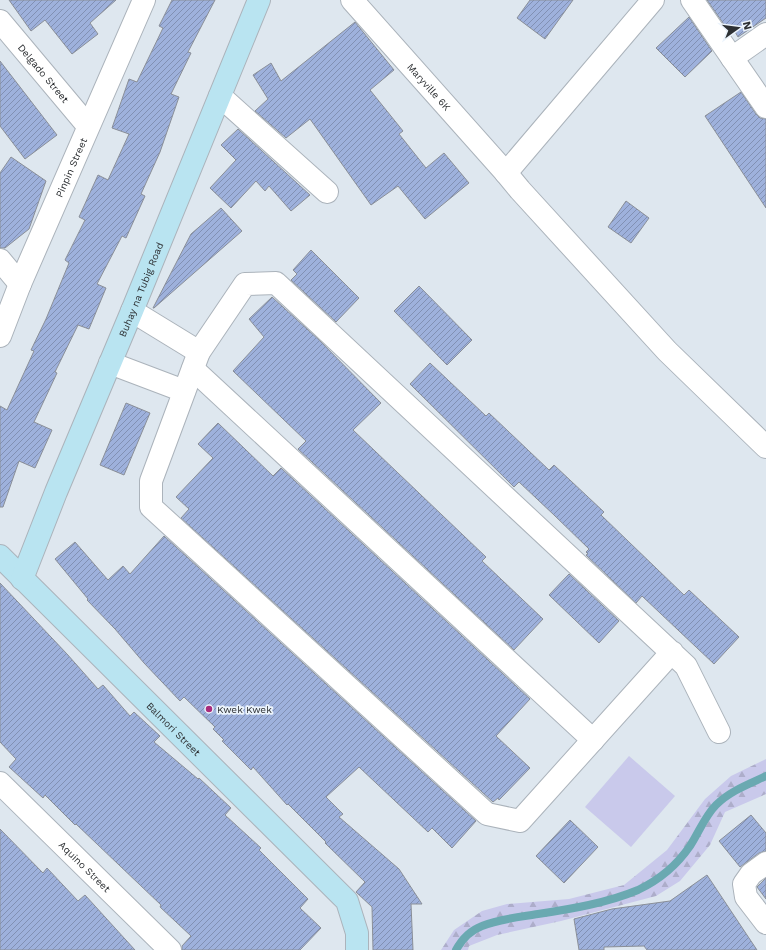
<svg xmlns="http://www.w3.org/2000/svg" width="766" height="950" font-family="'Work Sans',sans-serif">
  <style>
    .grass { fill: #c9c9eb }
    .forest { fill: url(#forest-firs) }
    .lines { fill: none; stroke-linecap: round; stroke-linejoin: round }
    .stream { stroke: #6aa9b1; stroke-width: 8 }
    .building { fill: url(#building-hatch); stroke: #8a8f98 }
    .street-casing { stroke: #abb3bb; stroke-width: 24 }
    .secondary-casing { stroke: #abb3bb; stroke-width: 24 }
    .street { stroke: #fff; stroke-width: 22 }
    .secondary { stroke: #b9e4f1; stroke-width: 22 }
    .poi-dot { fill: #a92b7c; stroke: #ecf4fc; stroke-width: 1.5 }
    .labels { text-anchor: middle; stroke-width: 3.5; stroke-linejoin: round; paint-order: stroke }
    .street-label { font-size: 10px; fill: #2d3033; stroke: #ecf4fc }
    .poi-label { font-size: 10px; fill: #2d3033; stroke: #ecf4fc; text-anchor: start }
  </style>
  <defs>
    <pattern id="forest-firs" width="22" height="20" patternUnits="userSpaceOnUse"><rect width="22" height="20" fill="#c9c9eb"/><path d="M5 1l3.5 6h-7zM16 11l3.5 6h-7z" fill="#adadca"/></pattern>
    <pattern id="building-hatch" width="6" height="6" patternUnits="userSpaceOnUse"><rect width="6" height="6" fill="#9eb1dc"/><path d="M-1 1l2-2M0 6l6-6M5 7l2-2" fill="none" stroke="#8190b3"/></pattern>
  </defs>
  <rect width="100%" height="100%" fill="#dee7ef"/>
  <path class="grass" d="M629,756L675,796L631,847L585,807Z"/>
  <path class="forest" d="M766,759V794L725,812L710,845L680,881L656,896L561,921L497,935L469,946L468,950H441L454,930L482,911L507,904L569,899L624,885L667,850L705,799L731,776Z"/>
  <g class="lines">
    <path class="stream" d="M456,950C462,939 469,931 482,926C499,919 520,917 538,914C571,909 607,903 638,890C659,880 677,865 690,846C699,832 705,816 716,805C730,791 749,784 766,776"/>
  </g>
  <path class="building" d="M9,0H116L90,23L98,34L72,54L45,20L31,31Z
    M172,0H215L188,52L191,53L171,94L179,97L160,152L141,194L145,196L126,238L122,236L97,284L106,288L89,329L78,325L55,372L57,373L34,422L52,430L35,468L19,461L3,507H0V406L7,410L34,351L31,350L46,319L69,263L65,260L85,220L79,217L98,175L108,180L129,134L112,128L129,79L137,82L163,28L159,26Z
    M530,0H573L545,39L517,18Z
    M707,0H766V18L738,37L734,30L730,33Z
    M689,17L712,51L685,77L656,48Z
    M355,22L394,70L370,90L403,131L399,134L426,168L444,153L469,183L425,219L398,186L371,205L310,119L286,138L255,111L268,99L253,75L271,63L281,81Z
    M0,61L57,135L25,159L0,126Z
    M741,92L756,114L760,118L766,119V208L705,116Z
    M238,129L310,195L291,211L269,186L265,191L256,181L231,208L210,188L236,160L221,145Z
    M11,157L46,181L29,229L5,248H0V173Z
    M626,201L649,218L631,243L608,227Z
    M221,208L242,231L154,308H153L191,234Z
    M311,250L359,298L336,322L291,280L297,274L293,270Z
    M419,286L472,340L447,365L394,311Z
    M272,297L319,340L381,403L353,430L486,557L482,561L543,619L514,650L298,449L306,441L233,371L264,337L249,319Z
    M430,363L486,416L489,413L549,470L554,465L604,512L601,515L684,595L689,590L739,637L714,664L642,596L636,603L586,555L588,554L586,552L589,549L554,515L519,482L514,487L410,384Z
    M126,403L150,413L124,475L100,465Z
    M218,423L273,476L281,468L530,699L496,736L530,768L499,800L498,798L493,802L181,518L189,509L176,497L213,458L198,444Z
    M164,536L476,821L452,848L432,828L428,832L359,767L326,797L343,814L339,817L399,869L422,904H411L413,950H373L372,907L356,892L365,882L325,843L326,842L288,804L287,805L253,767L251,770L222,741L224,740L213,729L215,727L184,697L180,701L144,663L115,629L87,600L88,599L55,559L75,542L108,580L123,566L130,574Z
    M569,574L619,621L599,643L549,595Z
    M0,583L67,654L98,689L103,685L130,716L134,712L160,736L154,742L198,779L199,778L231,808L225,815L261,848L259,850L308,899L300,908L321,928L300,950H182V946L191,936L160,907L161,905L76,824L75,825L45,795L43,798L9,767L16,759L0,742Z
    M751,815L766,833V851L759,853L740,867L719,841Z
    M570,820L598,847L564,883L536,856Z
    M0,829L43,873L47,868L78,901L85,895L135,950H0Z
    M707,875L757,950H647L644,946L604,947V950H579L574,919L612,909L670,901Z
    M766,878V899L757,887Z"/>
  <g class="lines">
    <defs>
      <g id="street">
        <path id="s1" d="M352,0L506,173L520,190L667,351L766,447"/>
        <path d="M692,0L766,107"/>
        <path id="s2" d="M0,21L88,126"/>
        <path d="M732,58L766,34"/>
        <path d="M220,96L327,192"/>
        <path d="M506,173L653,0"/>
        <path d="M0,260L20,284"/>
        <path d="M132,311L199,352"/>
        <path id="s3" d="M0,336L20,284L144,0"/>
        <path d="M110,363L184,391"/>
        <path d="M193,369L593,740"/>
        <path d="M672,652L520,821L487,814L151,507V481L199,352L245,284L276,283L686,666L719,732"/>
        <path id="s4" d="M0,783L170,950"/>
        <path d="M766,863L751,874L744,884L746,897L766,923"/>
      </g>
      <g id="secondary">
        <path id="s5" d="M0,556L347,901L357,933V950"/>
        <path id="s6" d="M22,579L56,492L132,311L259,0"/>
      </g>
    </defs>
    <use href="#street" class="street-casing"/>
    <use href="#secondary" class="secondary-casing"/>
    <use href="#street" class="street"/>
    <use href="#secondary" class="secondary"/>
  </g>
  <circle class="poi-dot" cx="209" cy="709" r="4"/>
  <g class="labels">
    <g class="street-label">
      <text dy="4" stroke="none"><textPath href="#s2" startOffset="68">Delgado Street</textPath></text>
      <text dy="4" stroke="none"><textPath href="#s1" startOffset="116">Maryville 6K</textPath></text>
      <text dy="4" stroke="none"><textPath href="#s3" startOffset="183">Pinpin Street</textPath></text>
      <text dy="4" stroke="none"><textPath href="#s6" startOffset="313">Buhay na Tubig Road</textPath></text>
      <text dy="4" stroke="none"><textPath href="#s5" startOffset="245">Balmori Street</textPath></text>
      <text dy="4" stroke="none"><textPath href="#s4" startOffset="119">Aquino Street</textPath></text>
    </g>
    <g class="poi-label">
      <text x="217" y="713">Kwek Kwek</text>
    </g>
  </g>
  <g transform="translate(738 28) rotate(76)" stroke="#ecf4fc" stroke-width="3" paint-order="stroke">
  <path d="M0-3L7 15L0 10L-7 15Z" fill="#2d3033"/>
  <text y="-6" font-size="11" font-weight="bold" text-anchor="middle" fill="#2d3033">N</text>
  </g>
</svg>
